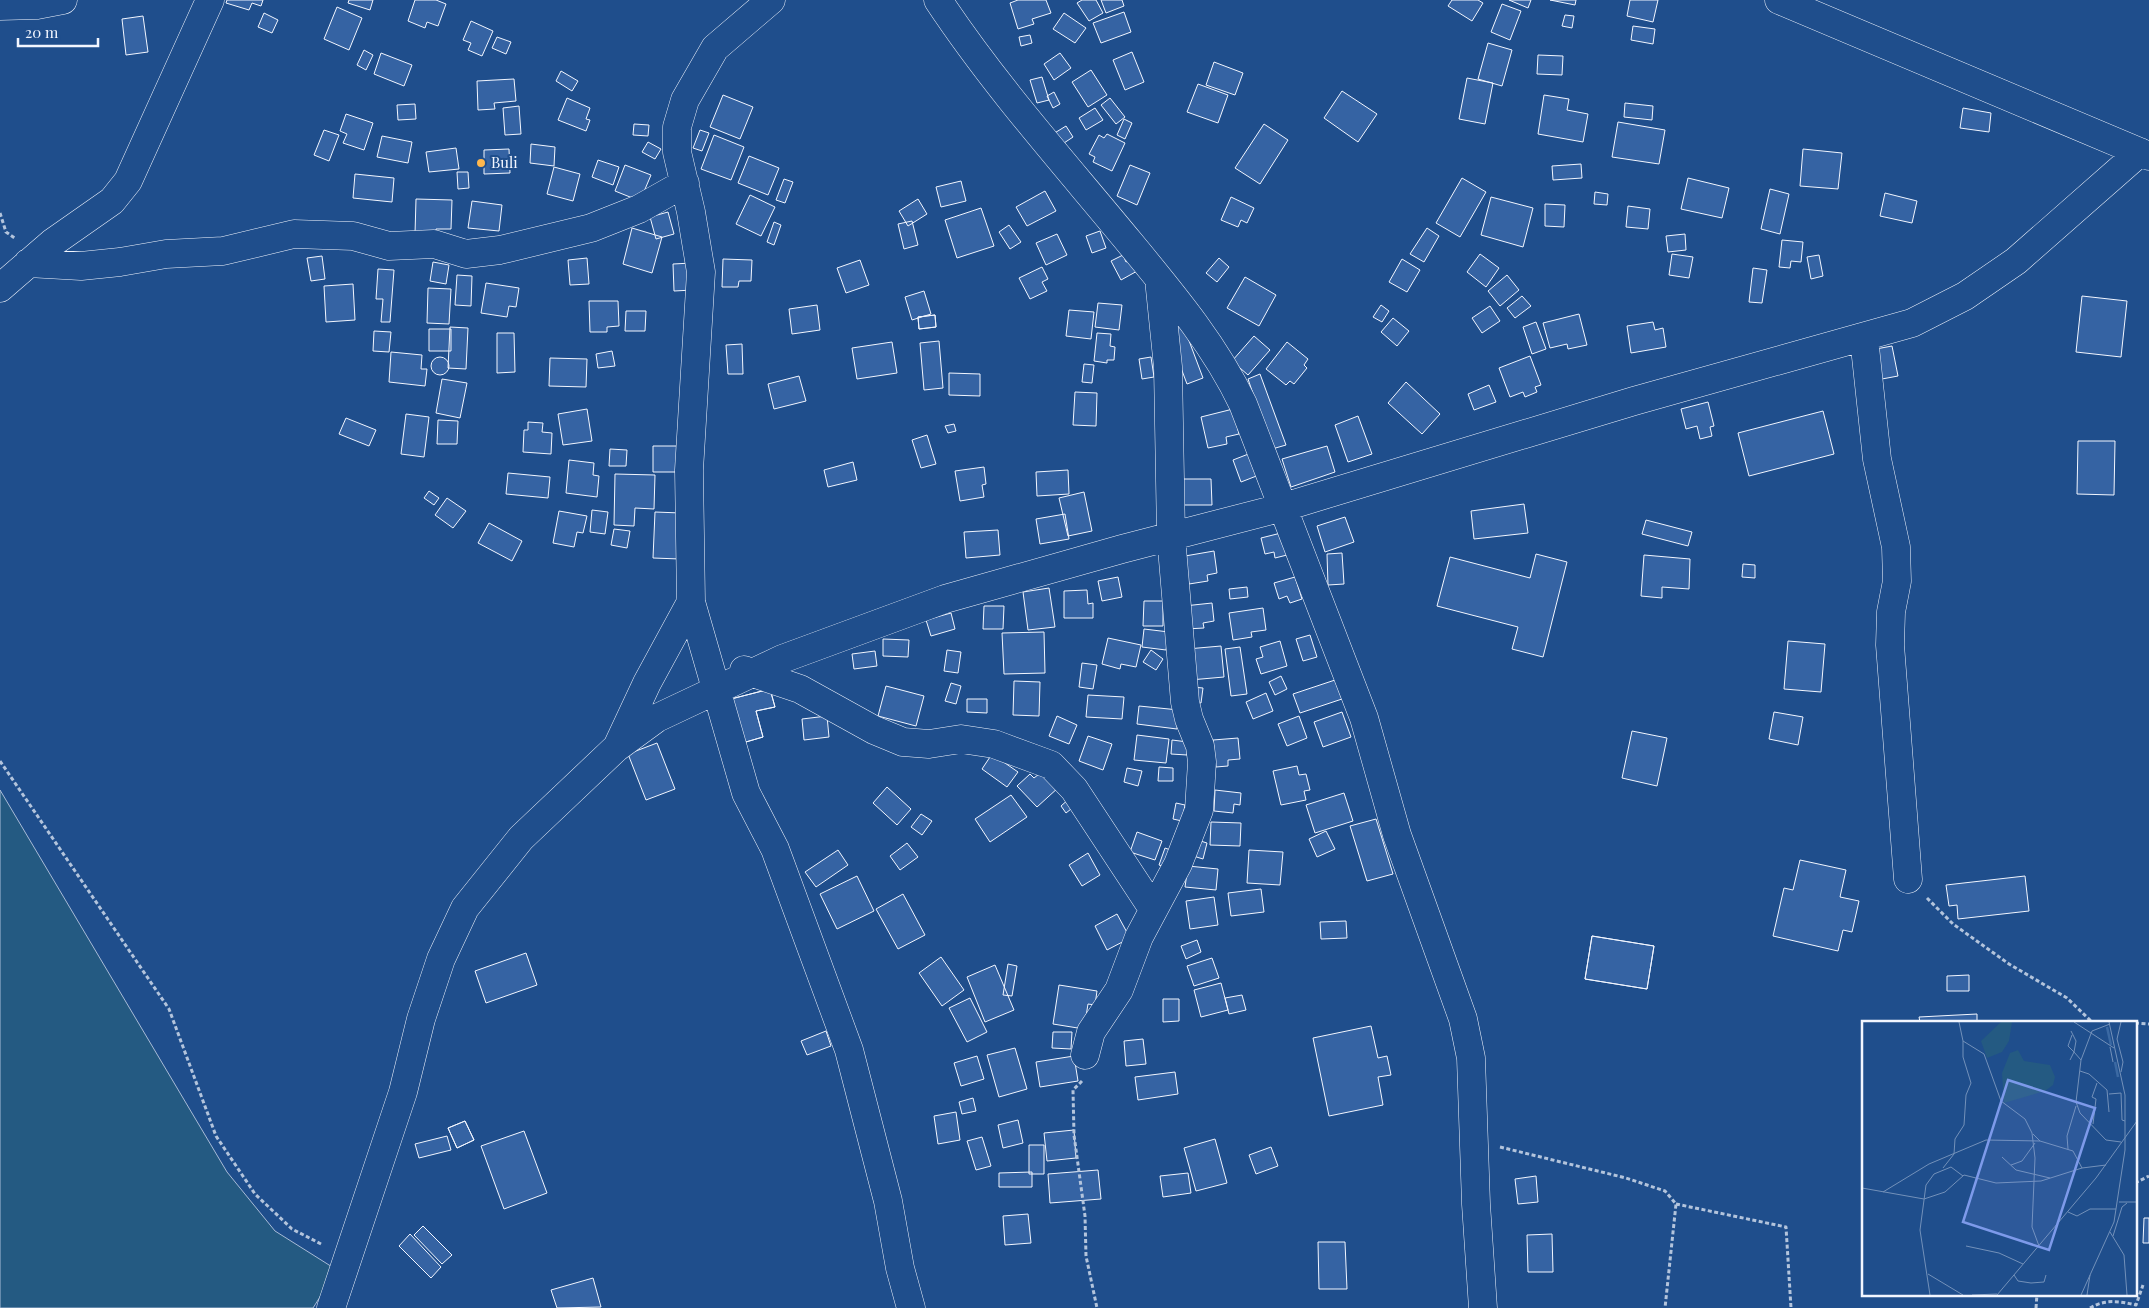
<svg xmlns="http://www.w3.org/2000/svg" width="2149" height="1308" font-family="'Playfair Display',serif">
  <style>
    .green { fill: #245a82; stroke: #a8bbd7 }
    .building { fill: #3563a3; stroke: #f2f6ff }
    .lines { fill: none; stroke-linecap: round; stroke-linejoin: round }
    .minor-casing { stroke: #f2f6ff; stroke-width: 29 }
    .path { stroke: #b3c4dc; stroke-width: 3; stroke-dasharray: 4 2.5; stroke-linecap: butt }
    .minor { stroke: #1f4e8c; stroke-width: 28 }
    .poi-dot { fill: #ffb74d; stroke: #1f4e8c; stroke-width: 2 }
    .labels { text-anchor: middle; stroke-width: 4; stroke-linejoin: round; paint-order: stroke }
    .poi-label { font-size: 15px; fill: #f2f6ff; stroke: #1f4e8c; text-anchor: start }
    .inset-river { fill: none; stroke: #3b69a3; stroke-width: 2.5 }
    .inset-road { fill: none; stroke: #7391ba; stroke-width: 1 }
    .view { fill: #7d9aea; fill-opacity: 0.15; stroke: #7d9aea; stroke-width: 2.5 }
    .inset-edge { fill: none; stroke: #f2f6ff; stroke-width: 2.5 }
  </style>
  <rect width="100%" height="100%" fill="#1f4e8c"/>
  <path class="green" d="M0,790L227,1172L275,1231L337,1270L313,1308H0Z"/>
  <path class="building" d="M227,0H263L261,6L252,3L249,10L226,3Z
    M349,0H373L370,10L348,3Z
    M415,0H436L446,4L438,26L427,22L425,28L408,21Z
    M1018,0H1046L1051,13L1032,19L1034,24L1018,29L1010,3Z
    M1082,0H1096L1103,13L1089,21L1077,3Z
    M1101,0H1122L1124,6L1106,13Z
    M1452,0H1478L1483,3L1472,21L1448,6Z
    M1509,0H1531L1528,8Z
    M1550,0H1576L1575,5Z
    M1630,0H1658L1653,22L1627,16Z
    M1502,4L1521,11L1510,40L1491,32Z
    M337,7L362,18L349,50L324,39Z
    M1124,12L1131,32L1101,43L1093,23Z
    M264,13L278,20L272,33L258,27Z
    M1064,13L1086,28L1075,43L1053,29Z
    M1565,15L1574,16L1572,28L1562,26Z
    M143,16L148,52L126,55L122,19Z
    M471,21L493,31L482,56L468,50L471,43L463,40Z
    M1633,26L1655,29L1653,44L1631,40Z
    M1030,35L1032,43L1021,46L1019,37Z
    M497,37L511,42L506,54L492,48Z
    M1488,43L1512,50L1502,86L1478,79Z
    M364,50L373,55L366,70L357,65Z
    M1132,52L1144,82L1125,90L1113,60Z
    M381,53L412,65L404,86L374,74Z
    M1060,53L1071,68L1054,80L1044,64Z
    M1538,55L1563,56L1562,75L1537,74Z
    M1214,62L1243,73L1235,95L1206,85Z
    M1091,70L1107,95L1088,107L1072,82Z
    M561,71L578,81L572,91L556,81Z
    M1042,77L1049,100L1037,103L1030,80Z
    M1467,78L1493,83L1485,124L1459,119Z
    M514,79L516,101L494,103L495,109L478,110L477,81Z
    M1198,84L1228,95L1218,123L1187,112Z
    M1342,91L1377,114L1358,142L1324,118Z
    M1054,92L1060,104L1053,108L1047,96Z
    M723,95L753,107L740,139L710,127Z
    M1544,95L1569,99L1567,110L1588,114L1583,142L1538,134Z
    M567,98L590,108L586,119L590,120L586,131L558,120Z
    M1110,98L1125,117L1116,124L1101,105Z
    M1625,103L1653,106L1652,120L1624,117Z
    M415,104L416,119L398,120L397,105Z
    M519,106L521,134L505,135L503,108Z
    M1095,108L1103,120L1086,130L1079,118Z
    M1963,108L1991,113L1989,132L1960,128Z
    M346,114L373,123L364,150L343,143L347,134L340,131Z
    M1124,119L1132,123L1125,139L1117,135Z
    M1618,122L1665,130L1659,164L1612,157Z
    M634,124L649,125L648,136L633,135Z
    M1264,124L1288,140L1260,184L1235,168Z
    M1066,126L1073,137L1061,145L1053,134Z
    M324,130L339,135L329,161L314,155Z
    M700,130L709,133L702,151L693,148Z
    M1107,134L1125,143L1112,171L1093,162L1095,157L1089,154L1099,135L1104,138Z
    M714,135L744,147L731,180L701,169Z
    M382,136L412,142L408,163L377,157Z
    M648,142L661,149L655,159L642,152Z
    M531,144L555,147L554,166L530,163Z
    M456,148L459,169L429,172L426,152Z
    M509,149L510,173L484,174V150Z
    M1803,149L1842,153L1838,189L1800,186Z
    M749,156L779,168L768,195L738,183Z
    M598,160L619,167L613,185L592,177Z
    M1581,164L1582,178L1553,180L1552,166Z
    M625,165L651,175L640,201L615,191Z
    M1130,165L1150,173L1137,205L1117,196Z
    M554,167L580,174L573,201L547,194Z
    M457,172H468L469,188L458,189Z
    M355,174L394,178L392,202L353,198Z
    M1462,178L1486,192L1460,237L1436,223Z
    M1688,178L1729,188L1722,218L1681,209Z
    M784,179L793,182L785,203L776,200Z
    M961,181L966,201L941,207L936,187Z
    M1770,189L1789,194L1780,234L1761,229Z
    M1045,191L1056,211L1027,226L1016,207Z
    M1595,192L1608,194L1607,205L1594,204Z
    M1885,193L1917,201L1912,223L1880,216Z
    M750,195L775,207L761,236L736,224Z
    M1231,197L1254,208L1247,223L1241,220L1238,227L1221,220Z
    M1491,197L1533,208L1523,247L1481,235Z
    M416,199L452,200L451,229H436V234H415Z
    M918,199L927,214L908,226L899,211Z
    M472,201L502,205L499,231L468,228Z
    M1545,204L1565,205L1564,227L1545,226Z
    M1628,206L1650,209L1648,229L1626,227Z
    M981,208L994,246L957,258L945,220Z
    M668,212L674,234L656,239L650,217Z
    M912,221L918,245L904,249L898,224Z
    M774,222L781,225L774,245L767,242Z
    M1009,225L1021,242L1010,249L999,232Z
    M632,228L662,237L652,273L623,264Z
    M1427,228L1439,236L1424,262L1410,254Z
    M1100,231L1106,248L1092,253L1086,236Z
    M1057,234L1067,255L1046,265L1036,243Z
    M1685,234L1686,250L1668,252L1666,236Z
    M1782,240L1803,242L1801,262L1791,261L1790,268L1779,267Z
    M1480,254L1499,268L1486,287L1467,272Z
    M1672,254L1693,257L1689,278L1669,275Z
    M1123,255L1126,262L1133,259L1139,270L1121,280L1111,261Z
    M1819,255L1823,276L1811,279L1807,257Z
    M322,256L325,279L311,281L307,258Z
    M587,258L589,284L570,285L568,260Z
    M1219,258L1229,267L1217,282L1206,273Z
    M723,259L752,260L751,281H739L738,287H722Z
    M1402,259L1420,270L1407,292L1389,282Z
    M860,260L869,285L846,293L837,268Z
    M433,262L449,265L446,284L430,281Z
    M692,263L693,290L674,291L673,264Z
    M1042,267L1048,279L1042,282L1047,291L1030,299L1019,278Z
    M1753,268L1767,270L1762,303L1749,302Z
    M378,269L394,270L390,322H381L383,299H376Z
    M457,275L472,276L471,306L455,305Z
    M1507,275L1519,290L1500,306L1488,291Z
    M1245,277L1276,295L1259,326L1227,308Z
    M486,283L519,288L516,307L509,306L507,317L481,313Z
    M353,284L355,320L326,322L324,286Z
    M428,288L451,289L449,324L427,323Z
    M924,291L931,314L912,320L905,297Z
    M1522,296L1531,306L1515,318L1507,308Z
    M2082,296L2127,301L2121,357L2076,352Z
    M589,301H618L619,326L607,327V332H590Z
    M1098,303L1122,305L1119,330L1095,327Z
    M817,305L820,330L792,334L789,309Z
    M1381,305L1389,311L1382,322L1373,317Z
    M1490,306L1500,321L1482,333L1472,318Z
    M1069,310L1094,312L1091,339L1066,336Z
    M626,311H646L645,331H625Z
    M1579,314L1587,345L1568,349L1567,344L1550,348L1543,323Z
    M935,315L936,327L919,329L918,317Z
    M935,315L936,327L919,329L918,317Z
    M1393,318L1409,331L1397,346L1381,332Z
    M1182,322L1203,378L1187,384L1166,328Z
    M1536,322L1546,349L1532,354L1523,327Z
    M1653,322L1655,330L1663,328L1666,347L1631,353L1627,326Z
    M450,327L468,328L466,369L448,368Z
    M429,329H451V351H429Z
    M374,331L391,332L389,352L373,351Z
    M497,333H514L515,372L497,373Z
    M1097,333L1111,334L1110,346L1115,347L1114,360H1107V363L1094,361Z
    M1254,336L1270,350L1248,375L1232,361Z
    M939,341L943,388L924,390L920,343Z
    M892,342L897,373L857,379L852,348Z
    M1287,342L1308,359L1304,365L1307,368L1294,384L1290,381L1286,385L1266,369Z
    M742,344L743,374H728L726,345Z
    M1892,346L1898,376L1882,379L1876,349Z
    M612,351L615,366L598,368L596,354Z
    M391,352L422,355L421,369H427L425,386L389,382Z
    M1530,356L1541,385L1535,387L1537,392L1525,397L1523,392L1510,397L1499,368Z
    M1151,357L1154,377L1142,379L1139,359Z
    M431 366a9 9 0 1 1 18 0a9 9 0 1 1-18 0Z
    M550,358L587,359L586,387L549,386Z
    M1084,364L1094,365L1092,383L1082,382Z
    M949,373L980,374V396L949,395Z
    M1260,374L1286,445L1272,449L1248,379Z
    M799,376L806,401L774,409L768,384Z
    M442,379L467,383L460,418L436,413Z
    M1406,382L1440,414L1422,434L1388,403Z
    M1489,385L1496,402L1474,410L1468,394Z
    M1075,392L1097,393L1096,426L1073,425Z
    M1708,402L1714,426L1710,427L1712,436L1700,439L1697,426L1686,429L1681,409Z
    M587,409L592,441L563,445L558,414Z
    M1233,409L1239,434L1226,437L1227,444L1208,448L1201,417Z
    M1823,411L1834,454L1749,476L1738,433Z
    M406,414L429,417L424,457L401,454Z
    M1358,416L1372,454L1348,462L1335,425Z
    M346,418L376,430L369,446L339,434Z
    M438,420L458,421L457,444H437Z
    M528,422L543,423L542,432L552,433L551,454L523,452L524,430H528Z
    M954,424L956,431L948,433L945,426Z
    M927,435L936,464L921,468L912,440Z
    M2078,441H2115L2114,495L2077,494Z
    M653,446H678V472H653Z
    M1327,446L1335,472L1291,487L1282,459Z
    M610,449L627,450L626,466H609Z
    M1251,453L1259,475L1241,482L1233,460Z
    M569,460L594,463L593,475L599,476L597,497L566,493Z
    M853,462L857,480L828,487L824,470Z
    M984,467L986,484L982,485L984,497L960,501L955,471Z
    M1068,470L1069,494L1037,496L1036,472Z
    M508,473L550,477L548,498L506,494Z
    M615,474L655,475L654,509L635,508L634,526L614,525Z
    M1178,479H1211L1212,505H1179Z
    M429,491L439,498L434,505L424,498Z
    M1084,492L1092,531L1068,536L1059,498Z
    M447,498L466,511L453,528L435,515Z
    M1524,504L1528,533L1474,539L1471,511Z
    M592,510L608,512L605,534L590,532Z
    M559,511L587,516L583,533L577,532L574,547L553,543Z
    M655,512L681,513L680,559L653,558Z
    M1065,514L1069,539L1040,544L1036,519Z
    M1345,517L1354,542L1325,552L1317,526Z
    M1646,520L1692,532L1688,546L1642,534Z
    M489,523L522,541L512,561L478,543Z
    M614,529L630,531L627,548L611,545Z
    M998,530L1000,555L966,558L964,532Z
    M1281,533L1287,555L1275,558L1274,552L1265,554L1261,538Z
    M1214,551L1217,573L1207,575L1208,581L1189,584L1185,556Z
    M1342,553L1344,584L1328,585L1327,554Z
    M1536,554L1567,562L1543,657L1512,649L1518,627L1437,606L1450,557L1530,578Z
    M1644,555L1690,559L1689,589L1662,587V598L1641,596Z
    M1743,564L1755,565V578L1742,577Z
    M1118,577L1122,597L1102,601L1098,581Z
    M1295,577L1302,599L1290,603L1287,596L1279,599L1274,583Z
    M1247,587L1248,597L1230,599L1229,589Z
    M1049,588L1055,627L1028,630L1023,592Z
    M1087,590L1088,604L1093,603V618H1064V591Z
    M1144,601H1163V626H1143Z
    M1212,603L1214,621L1203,623L1204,628L1186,629L1184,606Z
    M984,606H1004L1003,629H983Z
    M1263,608L1266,630L1251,632L1252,637L1233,640L1229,613Z
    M951,613L955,629L931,636L926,620Z
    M1144,629L1169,632L1166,650L1142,647Z
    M1044,632L1045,673L1004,674L1002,633Z
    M1310,635L1317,657L1303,661L1296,639Z
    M1108,638L1141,645L1136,667L1121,664L1120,669L1102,664Z
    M883,639L909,640L908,657L883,656Z
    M1280,641L1287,666L1261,674L1256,659L1263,657L1260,647Z
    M1788,641L1825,644L1821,692L1784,689Z
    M1221,646L1224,677L1190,680L1187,649Z
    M1240,647L1247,694L1231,696L1225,649Z
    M947,650L961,652L958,673L944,671Z
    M1151,650L1163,659L1156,670L1143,662Z
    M875,651L877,666L854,669L852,654Z
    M1082,663L1097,665L1093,689L1079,687Z
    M1281,676L1287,689L1275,695L1269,682Z
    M1335,680L1342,699L1300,713L1293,694Z
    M1014,681L1040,682L1039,716L1013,715Z
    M951,683L961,686L956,704L945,701Z
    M886,686L924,696L916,726L878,716Z
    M1192,687L1203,688L1201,703L1190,702Z
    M770,689L775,707L756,711L763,737L739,744L727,700Z
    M770,689L775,707L756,711L763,737L739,744L727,700Z
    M1266,693L1273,711L1253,719L1246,702Z
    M1088,695L1124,697L1122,719L1086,717Z
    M967,699H987V713L967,712Z
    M1139,706L1179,710L1177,729L1137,724Z
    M1342,712L1351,737L1323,747L1314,722Z
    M1774,712L1803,717L1798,745L1769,739Z
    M827,716L829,737L804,740L802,719Z
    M1057,716L1077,725L1069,744L1049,736Z
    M1299,716L1307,738L1287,746L1278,724Z
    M1632,731L1667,738L1657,786L1622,778Z
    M1137,735L1169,739L1166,763L1134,760Z
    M1088,736L1112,744L1103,770L1079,761Z
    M1238,738L1240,759L1228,760V766L1216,767L1213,740Z
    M1172,740L1188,742L1187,755L1171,754Z
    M657,743L675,789L646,800L628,754Z
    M992,754L1018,772L1007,787L982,769Z
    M1297,766L1299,775L1306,774L1310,790L1304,791L1306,800L1281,805L1273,771Z
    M1159,767L1173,768V781H1158Z
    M1127,768L1142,771L1138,786L1124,782Z
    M1044,770L1059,787L1037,807L1017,786L1030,774L1034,778Z
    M887,787L911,809L897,825L873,803Z
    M1215,790L1241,793L1240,805L1234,804L1233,813L1214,811Z
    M1344,793L1353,821L1315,833L1306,805Z
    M1011,795L1027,817L990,842L975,819Z
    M1070,798L1076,805L1066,813L1061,806Z
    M1176,803L1185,805L1182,821L1173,819Z
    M921,814L932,821L922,835L911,827Z
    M1376,819L1393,874L1367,881L1350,826Z
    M1211,822L1241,823L1240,846L1210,845Z
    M1326,831L1335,849L1317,857L1309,839Z
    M1137,832L1162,841L1155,860L1130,852Z
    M1194,839L1207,843L1203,859L1190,855Z
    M907,843L918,857L900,870L890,856Z
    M1165,848L1176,852L1170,869L1159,865Z
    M838,850L848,865L816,887L805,872Z
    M1249,850L1283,852L1280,885L1247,883Z
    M1088,853L1100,875L1082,886L1069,865Z
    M1800,860L1846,870L1840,897L1859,901L1852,932L1843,930L1838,951L1773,936L1784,888L1793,890Z
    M1188,866L1218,869L1216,890L1185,887Z
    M857,876L874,911L837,929L820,894Z
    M2025,876L2029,911L1958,919L1957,905L1949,906L1946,885Z
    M1261,889L1264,912L1231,916L1228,893Z
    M903,894L925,935L898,949L876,909Z
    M1214,897L1218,925L1190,929L1186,901Z
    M1117,914L1130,938L1107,950L1095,926Z
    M1346,921L1347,938L1321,939L1320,922Z
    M1592,936L1654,946L1647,989L1585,979Z
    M1592,936L1654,946L1647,989L1585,979Z
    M1197,940L1201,952L1186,959L1181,946Z
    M526,953L537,985L486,1003L475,971Z
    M941,957L964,990L942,1006L919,973Z
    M1212,958L1219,978L1194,986L1187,966Z
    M1008,964L1017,966L1012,996L1003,995Z
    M995,965L1014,1010L985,1022L967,977Z
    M1969,975V991H1947V976Z
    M1221,983L1228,1010L1201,1017L1194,990Z
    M1059,985L1097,991L1095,1005L1088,1004L1084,1029L1053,1024Z
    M1242,995L1246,1010L1229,1014L1225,998Z
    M970,998L987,1032L967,1042L949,1008Z
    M1163,999H1179V1021L1163,1022Z
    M1977,1014V1022H1920L1919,1017Z
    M1371,1026L1378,1058L1387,1056L1391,1075L1378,1077L1383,1105L1329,1116L1313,1038Z
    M826,1031L831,1046L807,1055L801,1041Z
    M1053,1032H1072L1071,1049L1052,1048Z
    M1143,1039L1146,1064L1126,1066L1124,1041Z
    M1015,1048L1027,1089L999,1097L987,1055Z
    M977,1056L984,1079L961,1086L954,1063Z
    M1074,1056L1078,1081L1040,1087L1036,1062Z
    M1175,1072L1178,1094L1138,1100L1135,1077Z
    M973,1098L976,1111L962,1114L959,1102Z
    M956,1112L960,1140L938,1144L934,1116Z
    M1018,1120L1023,1143L1003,1148L998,1125Z
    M465,1121L474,1140L457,1148L448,1128Z
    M465,1121L474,1140L457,1148L448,1128Z
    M1074,1130L1076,1158L1047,1161L1044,1133Z
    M524,1131L547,1193L504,1209L481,1146Z
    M447,1136L451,1150L419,1158L415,1144Z
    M982,1137L991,1166L976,1170L967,1141Z
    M1215,1139L1227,1183L1196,1191L1184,1148Z
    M1029,1145H1044V1174H1029Z
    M1271,1147L1278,1166L1256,1174L1249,1155Z
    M1098,1170L1101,1199L1050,1203L1048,1174Z
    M1032,1172V1187H999V1173Z
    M1188,1173L1191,1193L1163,1197L1160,1176Z
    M1536,1176L1538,1202L1518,1204L1515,1179Z
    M1028,1214L1031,1243L1005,1245L1003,1216Z
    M2144,1218H2149V1243H2143Z
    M423,1226L452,1255L442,1264L414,1235Z
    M410,1234L441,1267L431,1278L399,1246Z
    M1552,1234L1553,1272H1528L1527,1235Z
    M1318,1242H1345L1347,1289H1319Z
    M593,1278L601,1307L557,1308L551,1290Z"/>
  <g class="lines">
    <defs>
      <path id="minor" d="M938,0C995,86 1065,164 1130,243C1172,294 1215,345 1243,404L1364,718L1397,835L1463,1019L1471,1058L1476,1204L1483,1308
        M1779,0L2149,156
        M0,6L37,5L63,0
        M28,263L81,266L120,262L166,254L223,251L294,234L353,236L389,246L434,244L466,254L500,250L591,228L639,209L685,183
        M0,288L52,243L112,201L128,181L210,0
        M1864,338L1877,459L1896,547L1897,581L1891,612L1890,645L1908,879
        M691,602L746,793L775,849L849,1050L888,1201L900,1268L911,1308
        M744,670L800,689L874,730L903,742L929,744L961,739L994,744L1051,765L1074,789L1153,909
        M618,745L647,683L691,602L689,470L701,272L691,212L677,152V127L685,100L715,48L771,0
        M1085,1055L1091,1032L1119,990L1139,937L1178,864L1199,810L1202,762L1200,746L1189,719L1185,702L1171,536L1168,367L1159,279
        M331,1308L403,1092L421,1019L441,959L465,908L521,838L616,748L657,718L782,659L945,599L1122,549L1284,507L1634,401L1912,323L1965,296L2016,261L2140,152"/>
    </defs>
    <use href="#minor" class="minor-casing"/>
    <path class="path" d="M0,213L6,232L16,239
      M0,761L169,1009L216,1136L255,1194L292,1229L323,1245
      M1927,898L1953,924L2009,964L2067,998L2092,1022
      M2135,1023L2149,1024
      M1082,1081L1073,1090L1074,1135L1085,1216L1086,1256L1097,1308
      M1500,1147L1626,1178L1665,1191L1676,1204L1665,1308
      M2135,1183L2149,1176
      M1676,1204L1786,1227L1791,1308
      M2036,1308L2037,1294
      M2090,1308C2105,1299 2119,1301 2136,1305L2143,1285"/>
    <use href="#minor" class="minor"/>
  </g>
  <circle class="poi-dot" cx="481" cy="163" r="5"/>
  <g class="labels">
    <g class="poi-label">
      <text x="491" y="168">Buli</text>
    </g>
  </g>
  <g transform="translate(1862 1021)">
    <rect width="275" height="275" fill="#1f4e8c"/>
    <path d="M139,1H150L147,20L140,31L125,37L119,20ZM156,29L162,40L188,44L193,56L191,64L183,70L142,82L140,52L148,32Z" fill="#245a82"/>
    <path class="inset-river" d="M245,6L249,24M253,41L256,56"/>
    <path class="inset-road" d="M97,1L101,20L122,33L139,80L163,98L170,112L173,137L170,206L177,225M212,1L252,27M248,3L230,10L219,39L214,81L218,92L244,119L259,121M209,10L214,20L212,31L219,39M248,26L251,41M208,39L212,31L206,25L210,14M218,50L227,53L245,69L247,91M259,51L261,41L255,18L259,1M247,73L259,72L260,99L263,100M231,103L234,78L230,76L235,62M171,113L178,120L211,130L220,147M206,128L205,115L214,85M140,136L154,149L188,157M149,144L160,140L173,122M81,147L92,133L93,118L102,104L104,74L109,62L101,36V20M0,167L62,178L83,171L102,154L134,162L179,160L220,147L244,144M21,171L67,143L124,119L178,120M257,181H275M206,191L215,195L228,188H254M248,211L262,234L265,274M251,215L260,186L265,182M104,225L137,232L161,243M66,253L101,274M152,254L156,260L169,262L182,261L184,254M68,274L58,209L64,164L72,153L89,146L101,155M110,274L135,273M135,274L234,157L275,100M219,274L252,201L263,129V74L247,1M225,274L228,254"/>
    <path class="view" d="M146,59L233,87L187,229L101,201Z"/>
    <rect width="275" height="275" class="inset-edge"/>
  </g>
  <path d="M18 38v8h80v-8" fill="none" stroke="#f2f6ff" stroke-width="2.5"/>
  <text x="25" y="38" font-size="15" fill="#f2f6ff" stroke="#1f4e8c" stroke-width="4" paint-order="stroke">20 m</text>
</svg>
